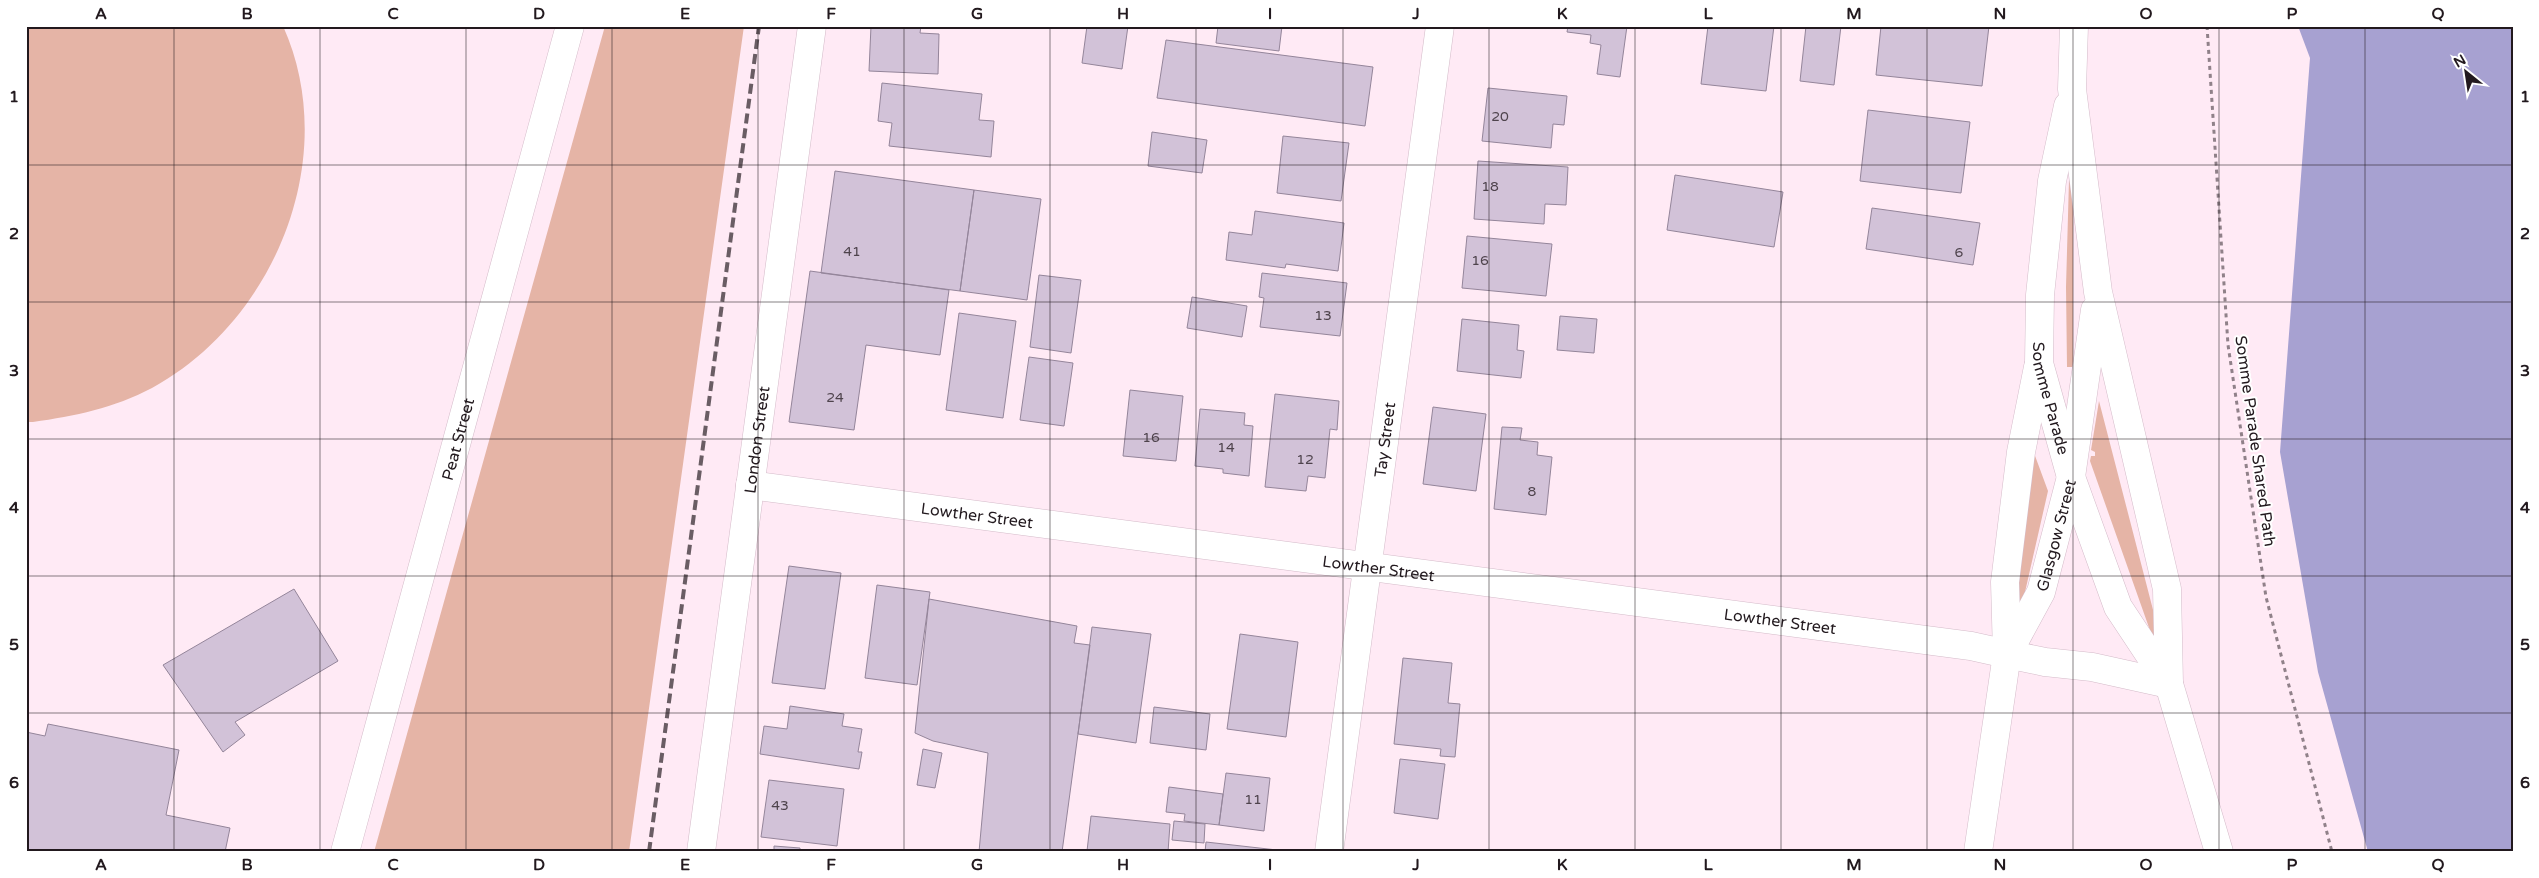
<svg xmlns="http://www.w3.org/2000/svg" width="2539" height="878" font-family="'Varela Round',sans-serif">
  <style>
    .green { fill: #e5b4a6 }
    .water { fill: #a7a1d1 }
    .building { fill: #d2c2d8; stroke: #94859a }
    .lines { fill: none; stroke-linecap: round; stroke-linejoin: round }
    .minor-casing { stroke: #d4bbc9; stroke-width: 29 }
    .major-casing { stroke: #d4bbc9; stroke-width: 29 }
    .path { stroke: #908189; stroke-width: 3; stroke-dasharray: 4 4; stroke-linecap: butt }
    .minor { stroke: #fff; stroke-width: 28 }
    .major { stroke: #fff; stroke-width: 28 }
    .rail { stroke: #6a5d64; stroke-width: 4; stroke-dasharray: 10 5; stroke-linecap: butt }
    .grid { fill: none; stroke: #22191e; stroke-width: 1; stroke-opacity: 0.55 }
    .labels { text-anchor: middle; stroke-width: 4; stroke-linejoin: round; paint-order: stroke }
    .number-label { font-size: 14px; fill: #4e434c }
    .street-label { font-size: 16px; fill: #22191e; stroke: #fff }
    .neatline { fill: none; stroke: #22191e; stroke-width: 2 }
    .grid-label { font-size: 16px; text-anchor: middle; font-weight: bold; fill: #22191e }
  </style>
  <rect width="100%" height="100%" fill="#ffeaf5"/>
  <path class="green" d="M26,26H283C342,157 275,321 152,388C114,408 75,416 33,422H26Z
    M605,26H744L629,852H374Z
    M2069,180H2073V367H2067L2066,287Z
    M2099,401L2159,633L2152,636L2090,461L2091,456H2095V452L2091,450Z
    M2034,453L2048,491L2020,614H2011Z"/>
  <path class="water" d="M2298,26H2513V852H2368L2318,672L2280,452L2310,58Z"/>
  <path class="building" d="M871,26H921L920,33L939,34L938,74L869,71Z
    M1087,26H1128L1122,69L1082,63Z
    M1218,26H1282L1279,51L1216,43Z
    M1568,26H1627L1620,77L1597,74L1601,45L1590,43L1591,35L1567,32Z
    M1708,26H1774L1766,91L1701,84Z
    M1806,26H1841L1834,85L1800,81Z
    M1881,26H1989L1982,86L1876,75Z
    M1166,40L1373,67L1365,126L1157,98Z
    M882,83L982,94L979,120L994,121L991,157L889,146L892,123L878,121Z
    M1488,88L1567,96L1564,125L1553,124L1551,148L1482,141Z
    M1868,110L1970,122L1961,193L1860,181Z
    M1152,132L1207,140L1202,173L1148,166Z
    M1283,136L1349,143L1341,201L1277,193Z
    M1478,161L1568,167L1566,205L1545,204L1544,224L1474,219Z
    M835,171L974,190L960,291L821,273Z
    M1675,175L1783,192L1774,247L1667,230Z
    M974,190L1041,199L1027,300L960,291Z
    M1872,208L1980,223L1973,265L1866,249Z
    M1255,211L1344,223L1338,271L1286,264L1285,268L1226,260L1229,232L1252,235Z
    M1467,236L1552,244L1546,296L1462,288Z
    M810,271L949,290L940,355L866,345L854,430L789,422Z
    M1262,273L1347,283L1340,336L1260,327L1264,298L1259,297Z
    M1039,275L1081,280L1071,353L1030,347Z
    M1192,297L1247,306L1242,337L1187,328Z
    M959,313L1016,321L1003,418L946,410Z
    M1560,316L1597,319L1594,353L1557,350Z
    M1462,319L1519,325L1517,350L1524,351L1521,378L1457,371Z
    M1029,357L1073,363L1064,426L1020,420Z
    M1130,390L1183,396L1176,461L1123,456Z
    M1275,394L1339,401L1337,430L1330,429L1325,478L1308,476L1306,491L1265,487Z
    M1433,407L1486,414L1476,491L1423,484Z
    M1200,409L1245,413L1244,425L1253,426L1249,476L1223,473V469L1195,466Z
    M1502,427L1522,428L1520,440L1538,442L1537,455L1552,457L1546,515L1494,509Z
    M789,566L841,573L825,689L772,683Z
    M877,585L930,592L917,685L865,678Z
    M294,589L338,661L235,722L245,735L223,752L163,665Z
    M929,599L1077,626L1074,643L1090,645L1062,852H979L988,753L933,741L915,733Z
    M1092,627L1151,634L1136,743L1078,734Z
    M1240,634L1298,642L1286,737L1227,729Z
    M1403,658L1452,663L1448,703L1460,704L1455,757L1440,756L1441,749L1394,744Z
    M790,706L844,714L842,726L862,729L858,752H862L859,769L760,754L764,726L787,729Z
    M1154,707L1210,714L1206,750L1150,743Z
    M48,724L179,750L166,815L230,828L225,852H26V732L45,736Z
    M923,749L942,753L935,788L917,785Z
    M1400,759L1445,764L1438,819L1394,813Z
    M1226,773L1270,778L1264,831L1219,825Z
    M769,780L844,789L837,846L761,837Z
    M1169,787L1223,794L1219,825L1184,821L1185,814L1166,812Z
    M1091,816L1170,824L1168,852L1087,851Z
    M1174,821L1205,824L1204,843L1172,840Z
    M1206,842L1277,850L1276,852H1205Z
    M774,846L800,848V852H774Z"/>
  <g class="lines">
    <defs>
      <g id="minor">
        <path id="s1" d="M750,485L1971,646L2007,654"/>
        <path id="s2" d="M345,852L570,26"/>
        <path id="s3" d="M701,852L812,26"/>
        <path id="s4" d="M1329,852L1440,26"/>
      </g>
      <g id="major">
        <path d="M2074,26L2072,89L2098,292L2167,589L2169,684L2219,852"/>
        <path id="s5" d="M2068,106L2052,181L2040,295L2039,363L2071,477L2118,607L2169,684"/>
        <path id="s6" d="M2008,653L2041,592L2071,477L2095,310"/>
        <path d="M2007,654L2045,662L2092,667L2169,684"/>
        <path d="M1978,852L2007,654L2005,582L2021,452L2038,367"/>
      </g>
    </defs>
    <use href="#minor" class="minor-casing"/>
    <use href="#major" class="major-casing"/>
    <path class="path" d="M2207,26L2228,345L2266,597L2332,852"/>
    <use href="#minor" class="minor"/>
    <use href="#major" class="major"/>
    <path class="rail" d="M649,852L759,26"/>
  </g>
  <path class="grid" d="M174,26V852M320,26V852M466,26V852M612,26V852M758,26V852M904,26V852M1050,26V852M1196,26V852M1343,26V852M1489,26V852M1635,26V852M1781,26V852M1927,26V852M2073,26V852M2219,26V852M2365,26V852M26,165H2513M26,302H2513M26,439H2513M26,576H2513M26,713H2513"/>
  <g class="labels">
    <g class="number-label">
      <text x="1500" y="121">20</text>
      <text x="1490" y="191">18</text>
      <text x="852" y="256">41</text>
      <text x="1959" y="257">6</text>
      <text x="1480" y="265">16</text>
      <text x="1323" y="320">13</text>
      <text x="835" y="402">24</text>
      <text x="1151" y="442">16</text>
      <text x="1226" y="452">14</text>
      <text x="1305" y="464">12</text>
      <text x="1532" y="496">8</text>
      <text x="1253" y="804">11</text>
      <text x="780" y="810">43</text>
    </g>
    <g class="street-label">
      <text dy="6" stroke="none"><textPath href="#s5" startOffset="296">Somme Parade</textPath></text>
      <text dy="6" stroke="none"><textPath href="#s2" startOffset="428">Peat Street</textPath></text>
      <text dy="6" stroke="none"><textPath href="#s3" startOffset="416">London Street</textPath></text>
      <text dy="6" stroke="none"><textPath href="#s4" startOffset="416">Tay Street</textPath></text>
      <text transform="translate(2256 441) rotate(82)" y="6">Somme Parade Shared Path</text>
      <text dy="6" stroke="none"><textPath href="#s1" startOffset="229">Lowther Street</textPath></text>
      <text dy="6" stroke="none"><textPath href="#s6" startOffset="128">Glasgow Street</textPath></text>
      <text dy="6" stroke="none"><textPath href="#s1" startOffset="634">Lowther Street</textPath></text>
      <text dy="6" stroke="none"><textPath href="#s1" startOffset="1039">Lowther Street</textPath></text>
    </g>
  </g>
  <rect width="2539" height="878" fill="none" stroke="#ffffff" stroke-width="55"/>
  <g transform="translate(2466 72) rotate(330)" stroke="#ffffff" stroke-width="4" paint-order="stroke">
  <path d="M0-4L9 19L0 12L-9 19Z" fill="#22191e"/>
  <text y="-8" font-size="14" font-weight="bold" text-anchor="middle" fill="#22191e">N</text>
  </g>
  <rect x="28" y="28" width="2484" height="822" class="neatline"/>
  <g class="grid-label">
    <text x="101" y="19">A</text>
    <text x="247" y="19">B</text>
    <text x="393" y="19">C</text>
    <text x="539" y="19">D</text>
    <text x="685" y="19">E</text>
    <text x="831" y="19">F</text>
    <text x="977" y="19">G</text>
    <text x="1123" y="19">H</text>
    <text x="1270" y="19">I</text>
    <text x="1416" y="19">J</text>
    <text x="1562" y="19">K</text>
    <text x="1708" y="19">L</text>
    <text x="1854" y="19">M</text>
    <text x="2000" y="19">N</text>
    <text x="2146" y="19">O</text>
    <text x="2292" y="19">P</text>
    <text x="2438" y="19">Q</text>
    <text x="14" y="102">1</text>
    <text x="2525" y="102">1</text>
    <text x="14" y="239">2</text>
    <text x="2525" y="239">2</text>
    <text x="14" y="376">3</text>
    <text x="2525" y="376">3</text>
    <text x="14" y="513">4</text>
    <text x="2525" y="513">4</text>
    <text x="14" y="650">5</text>
    <text x="2525" y="650">5</text>
    <text x="14" y="788">6</text>
    <text x="2525" y="788">6</text>
    <text x="101" y="870">A</text>
    <text x="247" y="870">B</text>
    <text x="393" y="870">C</text>
    <text x="539" y="870">D</text>
    <text x="685" y="870">E</text>
    <text x="831" y="870">F</text>
    <text x="977" y="870">G</text>
    <text x="1123" y="870">H</text>
    <text x="1270" y="870">I</text>
    <text x="1416" y="870">J</text>
    <text x="1562" y="870">K</text>
    <text x="1708" y="870">L</text>
    <text x="1854" y="870">M</text>
    <text x="2000" y="870">N</text>
    <text x="2146" y="870">O</text>
    <text x="2292" y="870">P</text>
    <text x="2438" y="870">Q</text>
  </g>
</svg>
